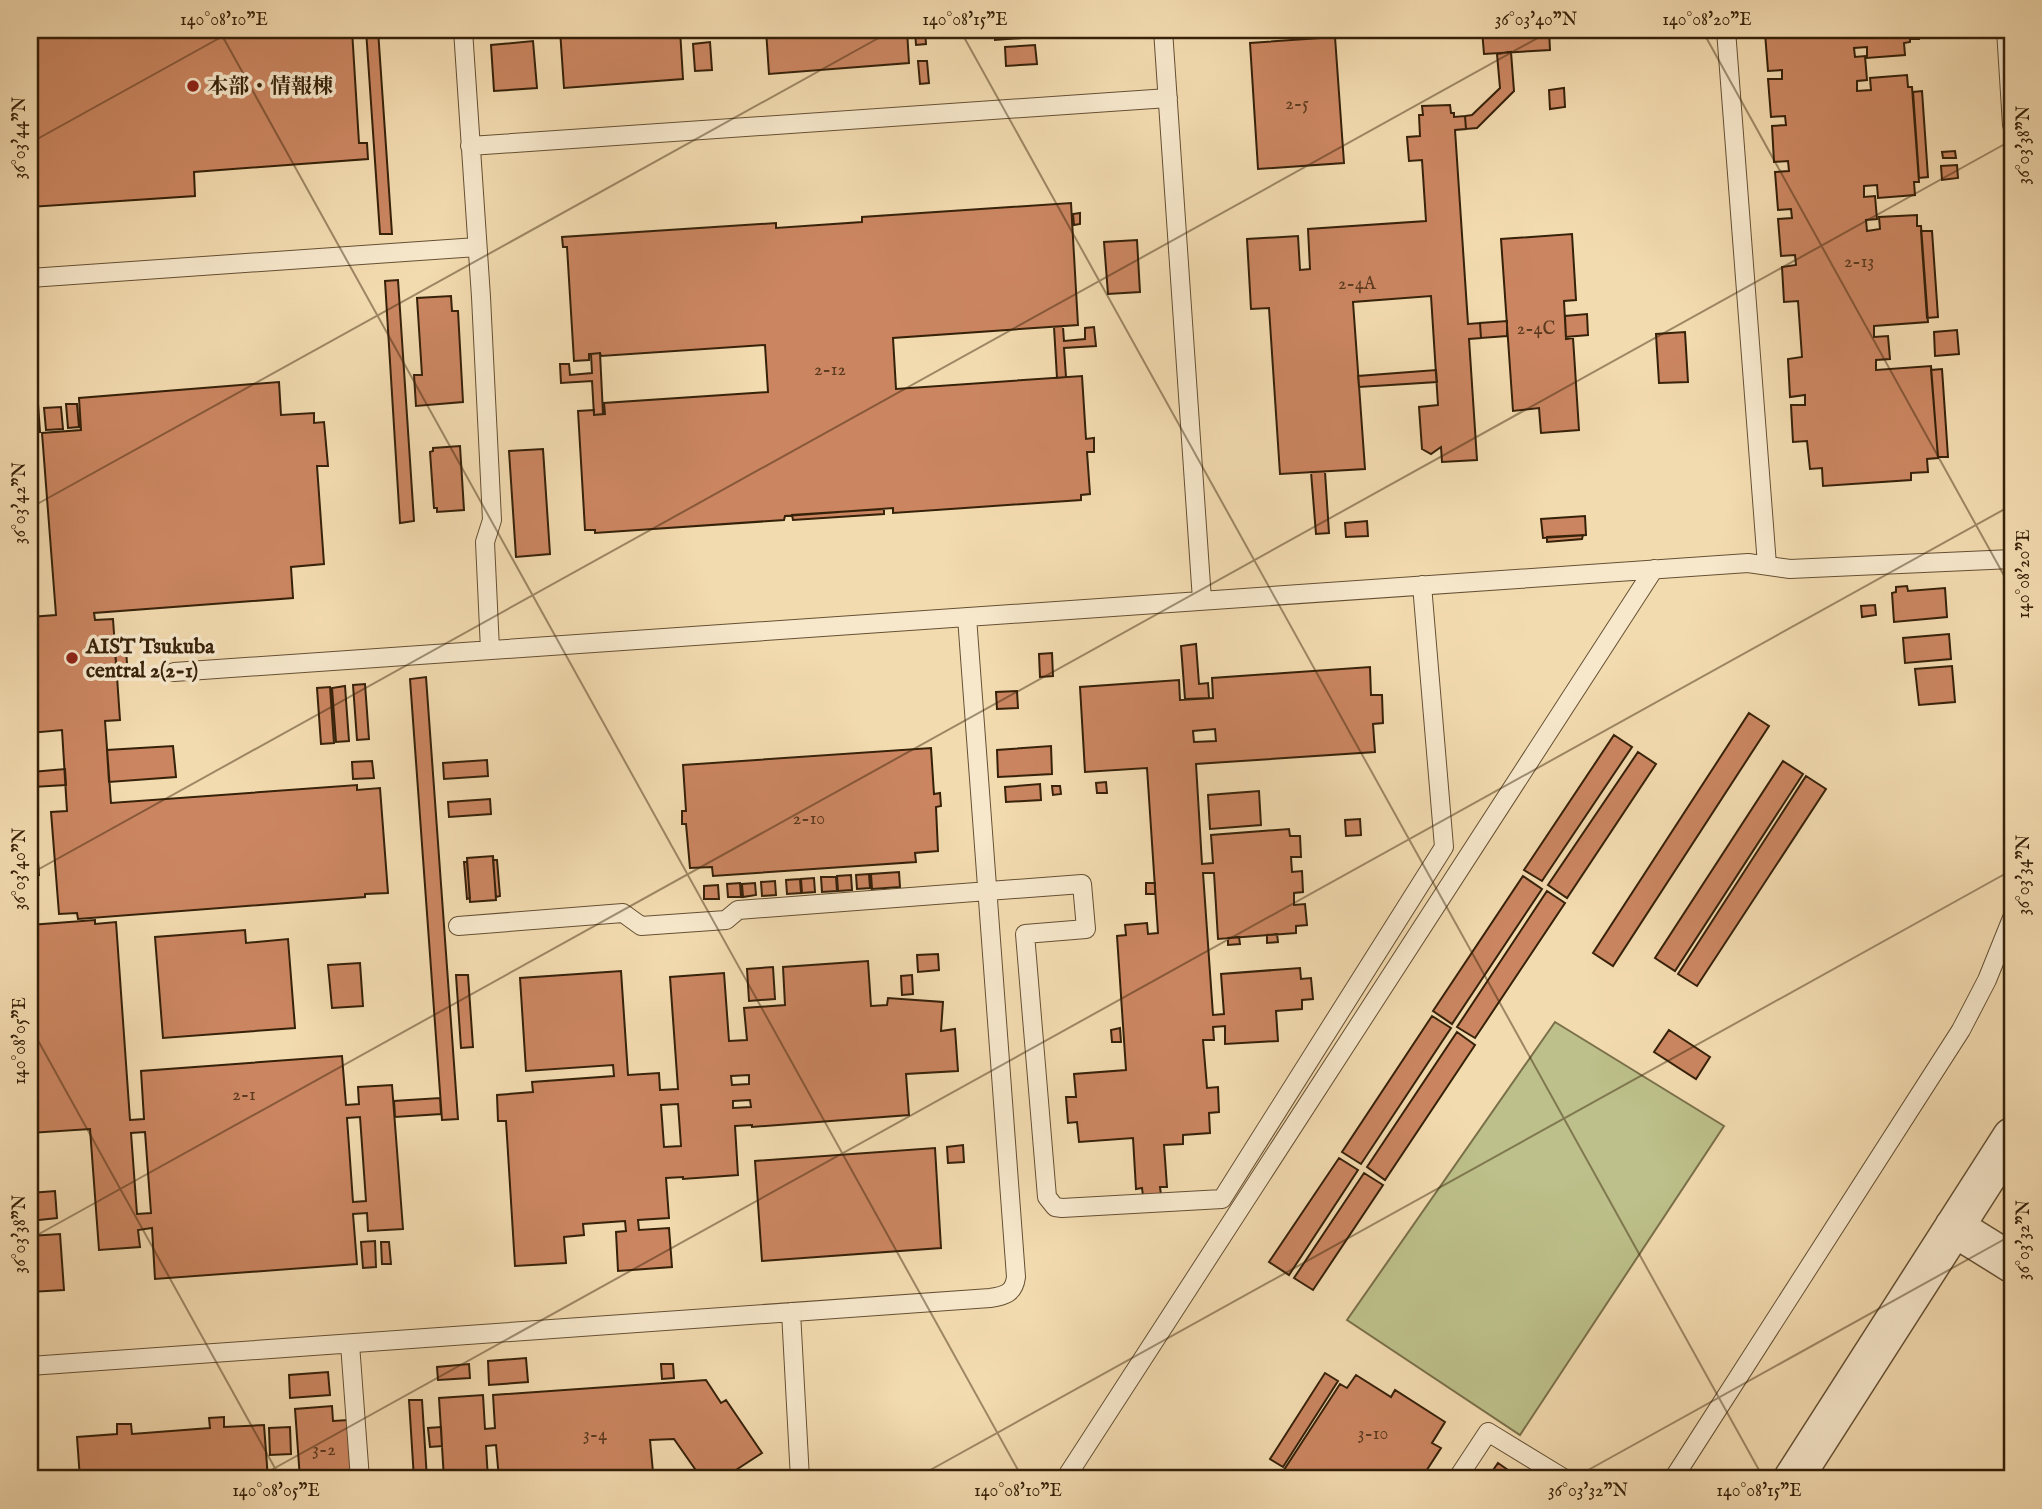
<svg xmlns="http://www.w3.org/2000/svg" width="2042" height="1509" font-family="'IM FELL English','Noto Serif JP',serif">
  <style>
    .green { fill: #bdc08a; stroke: #7a704a; stroke-width: 2 }
    .building { fill: #cb8661; stroke: #362109; stroke-width: 2; fill-rule: evenodd }
    .lines { fill: none; stroke-linecap: round; stroke-linejoin: round }
    .service-casing { stroke: #655033; stroke-width: 20 }
    .tertiary-casing { stroke: #655033; stroke-width: 41 }
    .service { stroke: #f7e8cc; stroke-width: 18 }
    .tertiary { stroke: #f7e8cc; stroke-width: 38 }
    .ticks { fill: none; stroke: #362109; stroke-width: 2; stroke-opacity: 0.45 }
    .poi-dot { fill: #8f2418; stroke: #f7e8cc; stroke-width: 2.5 }
    .labels { text-anchor: middle; stroke-width: 7; stroke-linejoin: round; paint-order: stroke }
    .number-label { font-size: 18px; fill: #5b3a1f }
    .poi-label { font-size: 21px; font-weight: bold; fill: #362109; stroke: #f7e8cc; text-anchor: start }
    .neatline { fill: none; stroke: #362109; stroke-width: 2.5 }
    .ticks-label { font-size: 18px; text-anchor: middle; fill: #362109 }
  </style>
  <rect width="100%" height="100%" fill="#f3dbb0"/>
  <filter id="stains"><feTurbulence type="fractalNoise" baseFrequency=".00286" numOctaves="4"/><feColorMatrix values="0 0 0 0 .2 0 0 0 0 .09 0 0 0 0 .02 0 0 0 .5 -.17"/></filter>
  <radialGradient id="worn" r=".72"><stop offset=".6" stop-color="#630" stop-opacity="0"/><stop offset="1" stop-color="#630" stop-opacity=".3"/></radialGradient>
  <path class="green" d="M1555,1022L1724,1126L1520,1435L1347,1320Z"/>
  <path class="building" d="M30,30H352L359,143H367L368,159L194,172L195,196L30,207Z
    M366,30H378L392,234H380Z
    M489,30H531V32L489,35Z
    M560,30H680L683,79L564,88Z
    M766,30H907L909,63L769,74Z
    M915,30H925L926,44L916,45Z
    M995,30H1113V31L995,40Z
    M1482,30H1549L1550,50L1484,54Z
    M1779,30H1910V42L1904,43L1905,55L1867,58V47L1854,48L1855,57L1865,56L1867,80L1857,81V91L1871,90L1870,78L1907,75L1908,87H1912L1919,182H1914L1915,195L1878,198L1877,185L1864,186V197L1875,196L1877,219L1866,220L1867,231L1880,229L1879,217L1917,215V226H1921L1928,322L1874,326V337L1888,336L1890,359L1876,360V370L1931,366L1938,458L1927,459L1928,472L1911,473V480L1823,486L1822,468L1810,469L1807,441L1793,442L1791,405H1805V395L1790,397L1788,359L1802,357L1798,301L1784,302L1782,267L1796,265L1795,255L1781,256L1778,219L1792,218L1791,209L1778,210L1775,172L1789,171L1788,161L1774,162L1772,126L1786,125L1785,116L1771,117L1768,79H1782V70L1768,71L1765,33L1779,32Z
    M1910,30H1918L1919,39H1911Z
    M1335,37L1344,163L1258,169L1250,43Z
    M533,41L537,88L494,91L491,45Z
    M710,42L712,70L695,71L693,44Z
    M1035,45L1037,64L1006,66L1005,47Z
    M1511,52L1514,91L1477,128L1466,129L1465,116L1472,115L1500,88L1497,54Z
    M918,61H927L929,83L920,84Z
    M1564,88L1565,107L1550,109L1549,90Z
    M1922,91L1928,177L1919,178L1913,92Z
    M1450,105L1451,113H1454V117L1465,116L1466,129L1455,130L1468,324L1480,323L1481,338L1469,339L1477,460L1442,462L1441,447L1431,454L1422,449L1419,407L1438,405L1431,296L1353,302L1365,469L1280,474L1269,308L1251,309L1247,239L1298,236L1300,270L1310,269L1308,229L1426,221L1422,160L1409,161L1407,137L1420,136L1419,115H1423L1422,106Z
    M1955,151L1956,158H1943L1942,152Z
    M1957,165L1958,178L1942,180L1941,166Z
    M1071,203L1078,325L893,338L896,389L1082,376L1086,439L1094,438V452H1087L1090,494L1081,495V500L893,513V508L785,516L784,520L595,533V530H585L578,411L594,410V415L605,414L604,403L768,392L765,345L601,356L600,353L591,354H589V360L574,361L567,247H563L562,237L776,223V228L862,222V217Z
    M1080,213V224L1074,225L1073,214Z
    M1921,231H1932L1938,317L1927,318Z
    M1572,234L1576,300L1564,301L1566,339L1573,338L1579,430L1541,433L1539,408L1513,411L1501,239Z
    M1137,240L1140,292L1108,294L1104,242Z
    M398,280L414,521L400,523L385,281Z
    M451,296L452,311H458L463,402L416,406L414,375H422L417,298Z
    M1587,314L1588,335L1566,337L1565,316Z
    M1507,321V336L1481,338L1480,323Z
    M1054,327H1063L1064,341L1085,339V328L1094,327L1096,346L1064,348L1066,377L1057,378Z
    M1957,330L1959,354L1935,356L1934,332Z
    M1685,332L1688,382L1659,383L1656,334Z
    M600,353L603,414L594,415L592,381L561,383L560,364H569L570,375L592,373L591,354Z
    M1942,369L1948,457H1938L1931,370Z
    M1436,370L1437,382L1359,387L1358,376Z
    M30,376H36L40,432H30Z
    M279,382L281,415L314,413V423L324,422L328,466H317L324,564L291,567L293,598L94,613L95,620L113,619L120,720L105,721L111,803L357,785V790L380,788L388,893L365,894V897L78,919L77,913L59,914L51,812L67,811L62,730L30,733V617L56,615L42,433L81,430L79,398Z
    M66,404H77L79,427L68,428Z
    M61,407L63,429L46,430L44,408Z
    M460,446L464,510L437,512V508H434L430,452L433,451V448Z
    M543,449L550,554L516,557L509,451Z
    M1311,472H1325L1329,533L1316,534Z
    M884,509V514L793,520L792,515Z
    M1585,516L1586,535L1543,538L1541,519Z
    M1367,521L1368,536L1346,537L1345,523Z
    M1583,535L1582,539L1547,542V537Z
    M1907,586L1908,591L1945,588L1947,617L1894,622L1892,593L1896,592V587Z
    M1875,605L1876,615L1862,617L1861,606Z
    M1949,634L1951,659L1905,663L1903,638Z
    M125,636L128,677L117,678L114,637Z
    M1196,644L1199,684L1208,683L1209,698L1185,699L1181,646Z
    M1052,653L1053,676L1040,677L1039,654Z
    M1952,666L1955,702L1919,705L1915,669Z
    M1370,667L1371,695H1382L1383,723L1373,724L1375,752L1196,764L1202,864L1213,863L1211,835L1289,829L1290,836H1300L1301,857H1291L1292,872L1302,871L1303,892L1294,893V905L1305,904L1307,925L1296,926V933L1218,939L1214,873H1203L1213,1015L1224,1014L1221,974L1300,968L1301,979L1311,978L1313,999L1302,1000V1009L1276,1011L1278,1041L1225,1044V1026L1213,1027L1214,1040H1203L1207,1088L1218,1087L1219,1112L1209,1113L1210,1133L1183,1135V1144L1164,1145L1167,1187H1160L1161,1195L1143,1196L1142,1188L1136,1189L1133,1138L1079,1142L1077,1122L1068,1123L1066,1097H1076L1074,1074L1126,1070L1117,936L1126,935L1125,925L1147,923L1148,934L1158,933L1147,768L1085,772L1080,687L1179,680L1180,700L1213,698L1212,678ZM1215,729L1216,741L1194,742L1193,731Z
    M426,677L458,1119L442,1120L410,679Z
    M365,684L369,739L357,740L353,685Z
    M345,686L349,741L336,742L332,688Z
    M330,687L334,743L321,744L317,688Z
    M1017,691L1018,708L997,709L996,692Z
    M1749,713L1769,726L1613,966L1593,953Z
    M1614,735L1632,747L1542,881L1524,870Z
    M173,746L176,777L109,782L107,750Z
    M1051,746L1052,774L998,777L997,750Z
    M931,748L934,794L940,793L941,806L936,807L938,851L915,853L916,862L713,876L712,867L690,868L686,824H682V811H686L683,765Z
    M1638,752L1656,764L1567,898L1548,885Z
    M30,756L39,875L30,876Z
    M487,760L488,776L444,779L443,763Z
    M372,761L374,778L353,779L352,762Z
    M1783,761L1803,774L1675,971L1655,958Z
    M65,769L66,785L33,787L32,772Z
    M1806,776L1826,789L1697,986L1678,974Z
    M1106,782L1107,793H1097L1096,783Z
    M1040,784L1041,800L1006,802L1005,787Z
    M1052,786H1060L1061,794L1053,795Z
    M1259,791L1261,825L1210,829L1208,795Z
    M490,799L491,814L449,817L448,802Z
    M1360,819L1361,835L1346,836L1345,820Z
    M493,856L496,900L470,902L467,858Z
    M493,860H497L500,896L496,897Z
    M464,862H467L470,898L467,899Z
    M899,872L900,887L872,889L871,874Z
    M869,874L870,888L857,889L856,875Z
    M851,875L852,890L838,891L837,876Z
    M1523,876L1542,889L1452,1024L1433,1011Z
    M821,877H836L837,891L822,892Z
    M814,878L815,892L802,893L801,879Z
    M800,879L801,893L787,894L786,880Z
    M775,881L776,895L762,896L761,882Z
    M740,883L741,897H728L727,884Z
    M755,883L756,895L743,897L742,884Z
    M1146,883H1155V894H1146Z
    M718,885L719,899H704V886Z
    M1547,891L1565,903L1475,1038L1457,1027Z
    M95,920V924L116,922L130,1120L144,1119L141,1071L342,1056L346,1105L359,1104L358,1087L392,1085L403,1229L368,1231L367,1213L353,1214L357,1264L155,1279L152,1228L138,1230L140,1247L99,1250L90,1129L30,1133V925ZM360,1117L366,1201L353,1202L347,1118ZM145,1132L151,1213L137,1214L131,1133Z
    M245,930L246,943L288,939L295,1028L163,1038L155,937Z
    M1277,934L1278,942L1267,943V935Z
    M1239,937L1240,944L1228,945V938Z
    M938,954L939,970L918,972L917,955Z
    M868,961L871,1006L887,1005L888,998L943,1002L941,1031L955,1029L958,1071L906,1074L909,1115L752,1127V1125L735,1126L738,1175L683,1179V1177L666,1178L669,1218L638,1220L639,1230L669,1228L672,1267L618,1271L616,1232L626,1231L625,1221L583,1224L584,1235L564,1237L566,1263L515,1266L506,1121H498L497,1095L533,1092L532,1082L614,1076L613,1065L526,1071L520,978L621,971L628,1075L659,1073L660,1090L678,1089L670,977L724,973L729,1041L747,1040L744,1008L785,1005L783,967ZM749,1075V1084L732,1085L731,1076ZM750,1100L751,1107L733,1108V1101ZM678,1104L681,1146L664,1147L661,1105Z
    M360,963L363,1006L332,1008L328,965Z
    M773,967L775,999L749,1001L747,969Z
    M456,975H468L473,1047L461,1048Z
    M912,975L913,994L902,995L901,976Z
    M1432,1016L1451,1028L1361,1164L1342,1152Z
    M1120,1028L1121,1042H1112L1111,1030Z
    M1669,1030L1710,1057L1696,1079L1654,1052Z
    M1457,1032L1475,1045L1385,1180L1367,1167Z
    M440,1098L441,1114L395,1117L394,1101Z
    M963,1145L964,1162L948,1163L947,1147Z
    M935,1148L941,1248L762,1261L755,1161Z
    M1339,1158L1358,1170L1289,1275L1269,1262Z
    M1364,1173L1383,1185L1313,1290L1294,1278Z
    M55,1191L57,1218L30,1221V1193Z
    M60,1234L64,1290L30,1292V1236Z
    M375,1241L376,1267L363,1268L361,1242Z
    M381,1242H389L391,1264H382Z
    M526,1358L528,1382L489,1385L488,1361Z
    M469,1364L470,1378L438,1380L437,1367Z
    M661,1364H673L674,1378L662,1379Z
    M328,1372L330,1395L290,1398L289,1375Z
    M1325,1373L1338,1381L1283,1467L1270,1459Z
    M1356,1375L1391,1397L1395,1390L1445,1422L1432,1443L1441,1448L1421,1479H1278L1340,1384L1347,1388Z
    M706,1380L721,1403L726,1400L762,1453L722,1479H702L674,1439L650,1440L653,1472L560,1479H499L496,1445L486,1446L488,1479H444L439,1398L483,1395L485,1429L495,1428L493,1395Z
    M409,1400H422L427,1479H414Z
    M332,1406L333,1421L348,1420L352,1478L300,1479L295,1409Z
    M224,1417V1427L264,1425L268,1479H80L77,1437L117,1434V1424H131L132,1434L210,1428L209,1418Z
    M290,1427L291,1454L270,1455L269,1428Z
    M441,1427L442,1446L430,1447L428,1428Z
    M1498,1463L1521,1479H1487Z"/>
  <g class="lines">
    <defs>
      <path id="service" d="M463,30L481,297L492,520L485,542L490,650
        M1163,30L1202,600
        M1726,30L1767,565
        M2006,30L2012,125
        M470,146L1168,98
        M30,278L477,247
        M174,672L1748,563L1790,569L2012,559
        M458,926L623,913L641,926L726,920L738,910L1082,884L1086,929L1025,934L1047,1197L1055,1207L1062,1208L1222,1199L1444,847L1422,585
        M791,1312L800,1479
        M350,1344L360,1479
        M30,1366L990,1298C1005,1296 1014,1293 1016,1277L967,617
        M1065,1479L1654,569
        M1457,1479L1488,1432L1565,1479
        M1673,1479L1961,1030L1987,980L2012,918"/>
      <path id="tertiary" d="M1954,1227L2012,1263
        M1793,1479L2012,1137"/>
    </defs>
    <use href="#service" class="service-casing"/>
    <use href="#tertiary" class="tertiary-casing"/>
    <use href="#service" class="service"/>
    <use href="#tertiary" class="tertiary"/>
  </g>
  <path class="ticks" d="M219,30L1023,1479M960,30L1764,1479M1702,30L2012,590M30,143L234,30M30,508L893,30M30,874L1552,30M30,1026L281,1479M30,1239L2012,140M255,1479L2012,505M914,1479L2012,870M1572,1479L2012,1235"/>
  <g class="poi-dot">
    <circle cx="193" cy="86" r="7"/>
    <circle cx="72" cy="658" r="7"/>
  </g>
  <g class="labels">
    <g class="number-label">
      <text x="1297" y="109">2-5</text>
      <text x="1859" y="267">2-13</text>
      <text x="1357" y="289">2-4A</text>
      <text x="1536" y="334">2-4C</text>
      <text x="830" y="375">2-12</text>
      <text x="809" y="824">2-10</text>
      <text x="244" y="1100">2-1</text>
      <text x="1373" y="1439">3-10</text>
      <text x="595" y="1440">3-4</text>
      <text x="324" y="1455">3-2</text>
    </g>
    <g class="poi-label">
      <text x="207" y="93">本部・情報棟</text>
      <text x="86" y="653">AIST Tsukuba<tspan x="86" dy="24">central 2(2-1)</tspan></text>
    </g>
  </g>
  <rect width="2042" height="1509" fill="none" stroke="#f3dbb0" stroke-width="77"/>
  <rect x="38" y="38" width="1966" height="1432" class="neatline"/>
  <g class="ticks-label">
    <text x="224" y="25">140°08'10"E</text>
    <text x="965" y="25">140°08'15"E</text>
    <text x="1536" y="25">36°03'40"N</text>
    <text x="1707" y="25">140°08'20"E</text>
    <text transform="translate(19 138) rotate(-90)" y="6">36°03'44"N</text>
    <text transform="translate(2023 145) rotate(-90)" y="6">36°03'38"N</text>
    <text transform="translate(19 503) rotate(-90)" y="6">36°03'42"N</text>
    <text transform="translate(2023 574) rotate(-90)" y="6">140°08'20"E</text>
    <text transform="translate(19 869) rotate(-90)" y="6">36°03'40"N</text>
    <text transform="translate(2023 875) rotate(-90)" y="6">36°03'34"N</text>
    <text transform="translate(19 1041) rotate(-90)" y="6">140°08'05"E</text>
    <text transform="translate(19 1234) rotate(-90)" y="6">36°03'38"N</text>
    <text transform="translate(2023 1240) rotate(-90)" y="6">36°03'32"N</text>
    <text x="276" y="1496">140°08'05"E</text>
    <text x="1018" y="1496">140°08'10"E</text>
    <text x="1588" y="1496">36°03'32"N</text>
    <text x="1759" y="1496">140°08'15"E</text>
  </g>
  <rect width="100%" height="100%" filter="url(#stains)"/>
  <rect width="100%" height="100%" fill="url(#worn)"/>
</svg>
